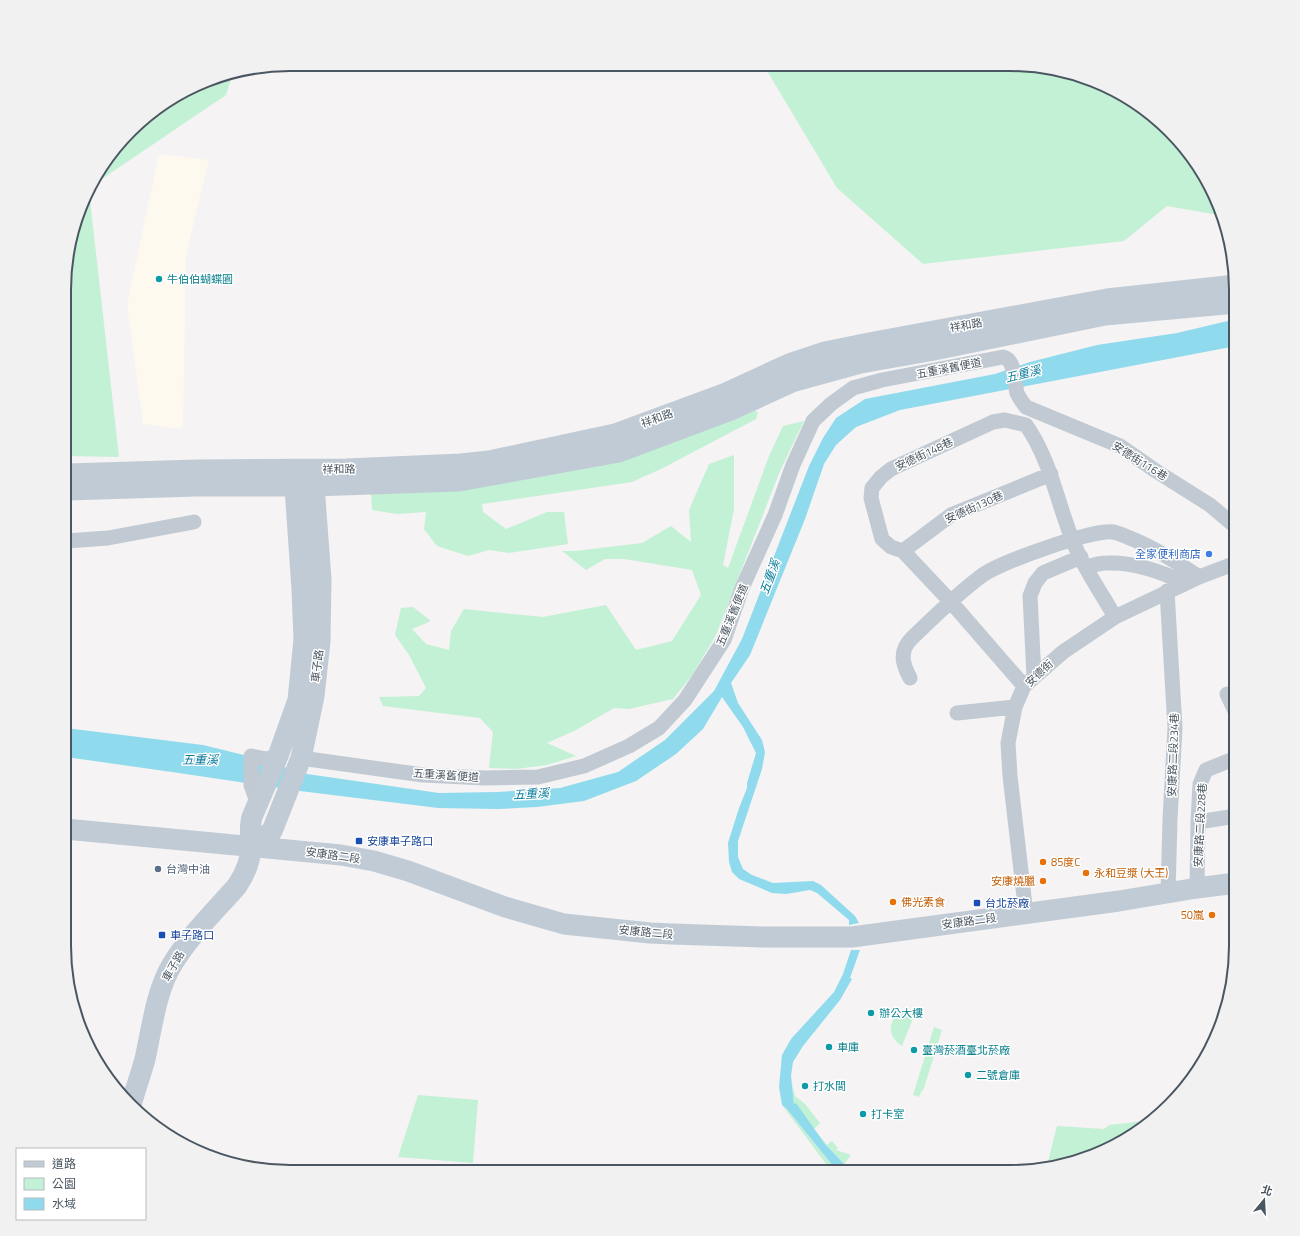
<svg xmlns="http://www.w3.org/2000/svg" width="1300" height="1236" font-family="'Titillium Web','Noto Sans TC',sans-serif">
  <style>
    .commercial { fill: #fdf9ef }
    .green { fill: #c3f1d5 }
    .water { fill: #90daee }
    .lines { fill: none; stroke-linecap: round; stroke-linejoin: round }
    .street { stroke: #c1cad2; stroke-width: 15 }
    .secondary { stroke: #c1cbd6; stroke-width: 21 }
    .culture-dot { fill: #0f9aa8; stroke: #fff; stroke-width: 1.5 }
    .shop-dot { fill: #3f7fe0; stroke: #fff; stroke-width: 1.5 }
    .transit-dot { fill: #1a4fb4; stroke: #fff; stroke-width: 1.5 }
    .food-dot { fill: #e8710a; stroke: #fff; stroke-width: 1.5 }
    .service-dot { fill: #5c6f8a; stroke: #fff; stroke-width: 1.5 }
    .labels { text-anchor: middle; stroke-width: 3; stroke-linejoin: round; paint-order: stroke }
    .culture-label { font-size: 11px; fill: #0d838f; stroke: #fff; text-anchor: start }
    .street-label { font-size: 11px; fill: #4a5661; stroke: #fff }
    .shop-label { font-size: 11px; fill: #366cbe; stroke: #fff; text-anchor: end }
    .transit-label { font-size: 11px; fill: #164399; stroke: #fff; text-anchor: start }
    .food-label { font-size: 11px; fill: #c56008; stroke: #fff; text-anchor: start }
    .service-label { font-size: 11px; fill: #4e5e75; stroke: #fff; text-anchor: start }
    .water-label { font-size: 12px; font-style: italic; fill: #0c7c9b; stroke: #fff }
    .rim { fill: none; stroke: #4a5661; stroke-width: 2 }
  </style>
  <rect width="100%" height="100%" fill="#f5f3f3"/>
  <path class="commercial" d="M159,154L209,160L186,255L183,429L143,424L127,303Z"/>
  <path class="green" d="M763,64L1025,65L1069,72L1123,94L1189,152L1224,216L1167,206L1124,241L923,264L837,188Z
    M233,73L226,95L90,187L94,177L141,120L217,76Z
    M89,191L119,457L67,456L68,246Z
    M753,410L758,412L756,419L661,469L632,482L482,504L483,512L506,529L547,512H564L568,544L509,553L489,550L468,556L437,546L424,529L426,512L397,514L372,510L371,494Z
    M804,421L780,471L716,635L693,674L673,699L629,709L614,708L576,730L547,743L576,756L547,765L516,769L489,768L493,732L480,718L383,706L379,697L419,696L426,688L409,655L395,635L401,608L413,607L431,621L412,629L426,644L449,650L451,631L464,609L543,617L606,605L636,650L672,641L701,595L692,570L624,559H605L586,570L562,551H575L642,543L671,526L691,542L689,510L709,464L734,455V509L723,565L728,568L769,456L783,426Z
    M905,1010L916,1011L902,1046C886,1036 887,1018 905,1010Z
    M934,1027L942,1030L923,1091L922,1090L919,1097L913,1095Z
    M792,1083L795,1096L805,1104L820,1123L814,1129L827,1145L832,1141L838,1148L836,1150L851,1155L844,1164L825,1144L794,1104Z
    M418,1095L478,1100L473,1163L398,1157Z
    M782,1105L787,1109L838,1172H832Z
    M1153,1120L1148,1125L1096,1155L1047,1166L1057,1126L1104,1129L1109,1125Z"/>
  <path class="water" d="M1236,319V346L900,410L856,427L836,445L824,464L805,519L750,655L731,683L738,703L762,740L765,752L762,769L738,841V857L743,869L752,875L773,883L813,881L821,885L855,916L859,923L849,925V920L817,893L810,890L786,894L772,893L739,879L732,872L729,862L728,843L739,808L747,788V783L756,753L743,727L722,697L703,729L676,754L636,781L584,801L537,807L498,809L438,808L300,791L179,773L66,757V728L203,745L244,755L307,774L439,793L497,792L560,788L618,772L665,740L714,691L742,639L809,466L823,438L836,418L865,399L995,374L1030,362L1097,345L1177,333Z
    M851,950H860L850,978L852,979L840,1000L803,1046L793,1062L791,1076L794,1104L796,1103L825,1144L844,1164L854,1172H838L787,1109L782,1105L779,1087L782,1055L791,1039L834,992L843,974Z"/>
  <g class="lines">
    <path class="street" d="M67,541L108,538L194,522
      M903,551L951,515L1051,474
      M1086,567C1093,565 1100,563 1107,563C1135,562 1161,572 1186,583
      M1167,591L1175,728L1170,819L1168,894
      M1034,676L1030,596L1035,583L1043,573L1081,557
      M910,678C902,663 899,651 912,638C934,617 956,595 980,577C997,563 1093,529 1113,532C1119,533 1125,536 1130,538C1155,548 1177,562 1199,577
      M1024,686L951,602L903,551L891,547L882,539L871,498L872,488L881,477L891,469L993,422L1005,420L1026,425C1050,459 1057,501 1072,539C1082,566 1101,592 1115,617
      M1227,694L1236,713
      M957,713L1015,707
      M301,758L423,775L485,778L538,777L584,766L629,746L659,728L685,700L724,640L742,588L775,515L793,465L813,421L831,404L853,388L882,380L1003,357C1016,360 1014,382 1017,393C1019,398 1023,403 1026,407L1120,446L1156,471L1210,505L1236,527
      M257,802L251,785V756L266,759L278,756
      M1198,822L1236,816
      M1197,888L1198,822L1200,784L1206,770L1236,758
      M1026,914L1010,776L1008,743L1015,707L1024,686L1063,652L1115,617L1199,577L1236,563"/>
    <path class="secondary" d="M67,474L198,470L347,469L461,464L489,461L615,434L726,393L789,364L825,352L869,343L1107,299L1236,285
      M67,490L196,486H313L459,481L619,452L731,410L792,382L861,363L929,351L1105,315L1236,303
      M65,829L341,855L374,861L408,871L505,907L564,924L650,933L672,934L763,937H852L1119,901L1197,888L1236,883
      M251,846L272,831L301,758L314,696L320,641L321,579L313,472
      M131,1105C135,1090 141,1074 145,1059C152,1028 156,990 173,963C191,934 215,911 237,886C245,874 251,859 251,845C251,835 249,827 252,817L278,756L298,700L304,639L302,589L294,473"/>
  </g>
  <g class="culture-dot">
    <circle cx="159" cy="279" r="4"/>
    <circle cx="871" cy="1013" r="4"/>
    <circle cx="829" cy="1047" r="4"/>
    <circle cx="914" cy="1050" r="4"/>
    <circle cx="968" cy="1075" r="4"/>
    <circle cx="805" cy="1086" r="4"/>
    <circle cx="863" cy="1114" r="4"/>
  </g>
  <circle class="shop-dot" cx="1209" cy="554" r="4"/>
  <g class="transit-dot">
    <rect x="355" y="837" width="8" height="8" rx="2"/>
    <rect x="973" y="899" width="8" height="8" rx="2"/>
    <rect x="158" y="931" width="8" height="8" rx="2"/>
  </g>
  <g class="food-dot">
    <circle cx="1043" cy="862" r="4"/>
    <circle cx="1086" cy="873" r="4"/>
    <circle cx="1043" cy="881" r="4"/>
    <circle cx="893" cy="902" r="4"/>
    <circle cx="1212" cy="915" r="4"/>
  </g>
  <circle class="service-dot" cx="158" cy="869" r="4"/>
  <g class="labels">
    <g class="culture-label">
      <text x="167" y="283">牛伯伯蝴蝶園</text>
      <text x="879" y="1017">辦公大樓</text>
      <text x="837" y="1051">車庫</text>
      <text x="922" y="1054">臺灣菸酒臺北菸廠</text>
      <text x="976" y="1079">二號倉庫</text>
      <text x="813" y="1090">打水間</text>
      <text x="871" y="1118">打卡室</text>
    </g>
    <g class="street-label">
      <text transform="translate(966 325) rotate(-10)" y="4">祥和路</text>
      <text transform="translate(949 368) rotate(-11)" y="4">五重溪舊便道</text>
      <text transform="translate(657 418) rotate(-20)" y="4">祥和路</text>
      <text transform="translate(924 454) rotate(-25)" y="4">安德街148巷</text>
      <text transform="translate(1140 461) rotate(32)" y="4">安德街116巷</text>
      <text transform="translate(339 469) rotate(-1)" y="4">祥和路</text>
      <text transform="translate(974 507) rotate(-24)" y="4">安德街130巷</text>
      <text transform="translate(732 615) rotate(-68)" y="4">五重溪舊便道</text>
      <text transform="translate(317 666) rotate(-83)" y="4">車子路</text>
      <text transform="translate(1039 673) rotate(-43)" y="4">安德街</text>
      <text transform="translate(1173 755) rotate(-88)" y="4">安康路二段234巷</text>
      <text transform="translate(446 775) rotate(4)" y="4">五重溪舊便道</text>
      <text transform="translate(1200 825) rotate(-87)" y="4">安康路二段228巷</text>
      <text transform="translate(333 855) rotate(8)" y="4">安康路二段</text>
      <text transform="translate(969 921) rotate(-8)" y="4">安康路二段</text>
      <text transform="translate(646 932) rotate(5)" y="4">安康路二段</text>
      <text transform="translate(173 966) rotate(-61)" y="4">車子路</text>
    </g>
    <g class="shop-label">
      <text x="1201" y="558">全家便利商店</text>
    </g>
    <g class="transit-label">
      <text x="367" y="845">安康車子路口</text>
      <text x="985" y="907">台北菸廠</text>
      <text x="170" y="939">車子路口</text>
    </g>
    <g class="food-label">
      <text x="1051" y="866">85度C</text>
      <text x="1094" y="877">永和豆漿 (大王)</text>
      <text x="1035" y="885" text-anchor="end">安康燒臘</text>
      <text x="901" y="906">佛光素食</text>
      <text x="1204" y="919" text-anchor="end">50嵐</text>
    </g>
    <g class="service-label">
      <text x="166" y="873">台灣中油</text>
    </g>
    <g class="water-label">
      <text transform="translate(1023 374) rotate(-14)" y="4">五重溪</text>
      <text transform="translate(770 577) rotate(-70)" y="4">五重溪</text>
      <text x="200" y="764">五重溪</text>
      <text transform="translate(531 794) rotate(-3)" y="4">五重溪</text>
    </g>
  </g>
  <path d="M0 0H1300V1236H0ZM290 71H1010A219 219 0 0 1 1229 290V946A219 219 0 0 1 1010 1165H290A219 219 0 0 1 71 946V290A219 219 0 0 1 290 71Z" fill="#f1f1f2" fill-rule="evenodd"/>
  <path class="rim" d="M290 71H1010A219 219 0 0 1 1229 290V946A219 219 0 0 1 1010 1165H290A219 219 0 0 1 71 946V290A219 219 0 0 1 290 71Z"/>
  <rect x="16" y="1148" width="130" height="72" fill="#ffffff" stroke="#b7bbc0"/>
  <rect x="24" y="1161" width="20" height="6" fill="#c1cbd6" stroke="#b7bbc0"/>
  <text x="52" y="1168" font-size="12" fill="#4a5661">道路</text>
  <rect x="24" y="1178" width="20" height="12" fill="#c3f1d5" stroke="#b7bbc0"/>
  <text x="52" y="1188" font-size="12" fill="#4a5661">公園</text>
  <rect x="24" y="1198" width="20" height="12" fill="#90daee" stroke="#b7bbc0"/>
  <text x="52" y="1208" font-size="12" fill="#4a5661">水域</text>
  <g transform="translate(1264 1200) rotate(18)" stroke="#ffffff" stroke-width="3" paint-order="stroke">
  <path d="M0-3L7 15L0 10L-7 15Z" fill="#4a5661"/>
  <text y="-6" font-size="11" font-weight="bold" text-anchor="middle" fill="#4a5661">北</text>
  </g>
</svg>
